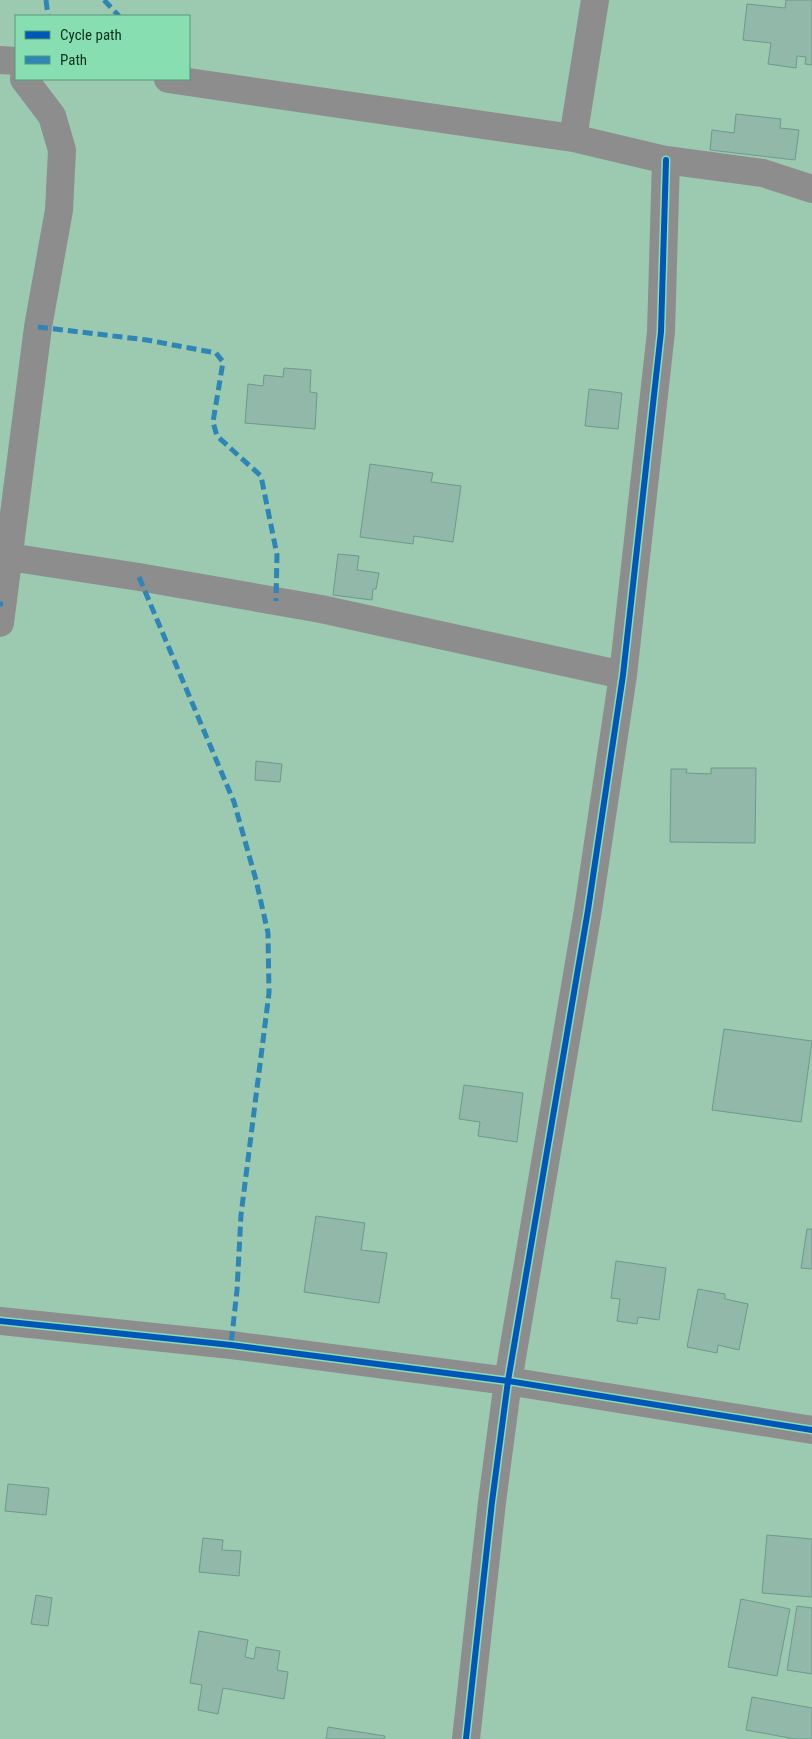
<svg xmlns="http://www.w3.org/2000/svg" width="812" height="1739" font-family="'Roboto Condensed',sans-serif">
  <style>
    .building { fill: #91b8a9; stroke: #6c9a8b }
    .lines { fill: none; stroke-linecap: round; stroke-linejoin: round }
    .minor { stroke: #8d8d8e; stroke-width: 28 }
    .quiet { stroke: #2f85b5; stroke-width: 5; stroke-dasharray: 10 5; stroke-linecap: butt }
    .cycleway-casing { stroke: #87deb0; stroke-width: 9 }
    .cycleway { stroke: #0057b8; stroke-width: 6 }
  </style>
  <rect width="100%" height="100%" fill="#9bcab1"/>
  <path class="building" d="M786,0H812V65L805,64L806,57L797,56L796,68L768,64L771,43L743,40L747,4L785,8Z
    M736,114L781,119L780,128L799,130L795,160L710,150L712,130L734,133Z
    M284,368L311,370L310,392L317,393L315,429L245,423L248,384L263,386L264,375L283,377Z
    M589,389L622,393L618,429L585,426Z
    M370,464L433,473L431,482L461,486L453,542L414,536L413,544L360,537Z
    M338,554L359,556L357,570L379,573L376,589H373L372,600L333,595Z
    M256,761L282,764L280,782L255,780Z
    M711,768H756L755,843L670,842L671,769H687L686,773L711,774Z
    M724,1029L812,1041L801,1122L712,1110Z
    M464,1085L523,1093L517,1142L478,1136L480,1122L459,1119Z
    M316,1216L365,1223L361,1250L387,1253L379,1303L304,1292Z
    M807,1229H812V1269L801,1268Z
    M616,1261L666,1268L659,1320L638,1317L637,1324L617,1321L620,1299L611,1298Z
    M698,1289L725,1294V1299L748,1304L739,1350L718,1345L717,1353L687,1347Z
    M8,1484L49,1488L46,1515L5,1511Z
    M767,1535L812,1539V1597L762,1593Z
    M203,1538L223,1540L222,1550L241,1551L239,1576L199,1572Z
    M36,1595L52,1598L48,1626L31,1624Z
    M741,1599L790,1609L777,1676L728,1667Z
    M797,1606L812,1608V1674L787,1670Z
    M199,1631L248,1640L245,1657L254,1659L256,1647L280,1651L277,1670L288,1672L284,1699L223,1688L218,1714L198,1710L202,1685L190,1683Z
    M752,1697L812,1708V1739H795L746,1730Z
    M328,1727L385,1736L384,1739H326Z"/>
  <g class="lines">
    <path class="minor" d="M0,60L16,61
      M168,79L573,138L666,160L763,173L812,189
      M573,138L595,0
      M9,557L139,577L321,609L623,675
      M0,623L38,327L59,210L62,150L52,116L24,79
      M0,1321L231,1345L508,1381L812,1430
      M466,1739L492,1502L508,1381L588,910L623,675L661,332L666,160"/>
    <path class="quiet" d="M46,0L48,16
      M104,0L119,16
      M38,327L147,340L216,353L223,362L213,422L217,436L261,476L277,555L276,601
      M139,577L234,802L256,880L268,933L269,993L241,1215L237,1290L231,1345
      M0,604H3"/>
    <defs>
      <path id="cycleway" d="M0,1321L231,1345L508,1381L812,1430
        M466,1739L492,1502L508,1381L588,910L623,675L661,332L666,160"/>
    </defs>
    <use href="#cycleway" class="cycleway-casing"/>
    <use href="#cycleway" class="cycleway"/>
  </g>
  <rect x="15" y="15" width="175" height="65" fill="#87deb0" stroke="#559976"/>
  <rect x="25" y="31" width="25" height="8" fill="#0057b8" stroke="#559976"/>
  <text x="60" y="40" font-size="15" fill="#0b311f">Cycle path</text>
  <rect x="25" y="56" width="25" height="8" fill="#2f85b5" stroke="#559976"/>
  <text x="60" y="65" font-size="15" fill="#0b311f">Path</text>
</svg>
